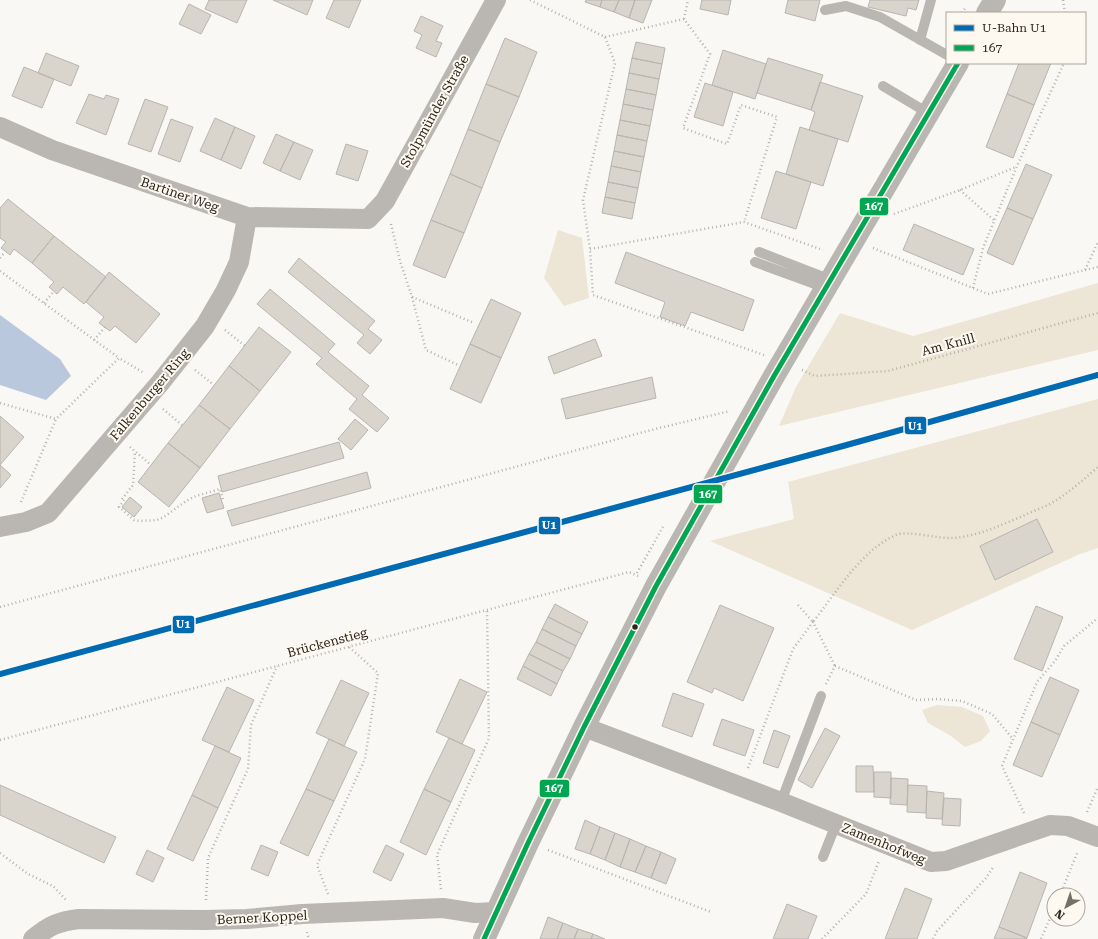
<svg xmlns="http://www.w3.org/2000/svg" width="1098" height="939" font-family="'Roboto Serif',serif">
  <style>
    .green { fill: #ede5d5 }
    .water { fill: #bac8dd }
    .building { fill: #d9d5cc; stroke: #b8b5b0 }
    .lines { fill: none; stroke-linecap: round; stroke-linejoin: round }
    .path { stroke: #b4b2ad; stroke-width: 2.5; stroke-dasharray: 1 3; stroke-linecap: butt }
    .service { stroke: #bab7b3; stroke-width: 10 }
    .minor { stroke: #bab7b3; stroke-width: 20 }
    .tertiary { stroke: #bab7b3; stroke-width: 22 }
    .bus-1-casing { stroke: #fef9f0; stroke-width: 8 }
    .bus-1 { stroke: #00a651; stroke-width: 5 }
    .metro-1-casing { stroke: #fef9f0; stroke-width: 9 }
    .metro-1 { stroke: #006ab3; stroke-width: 6 }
    .bus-dot { fill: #2a261d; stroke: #fef9f0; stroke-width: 1.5 }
    .labels { text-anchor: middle; stroke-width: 4; stroke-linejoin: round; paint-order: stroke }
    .street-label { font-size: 13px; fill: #2a261d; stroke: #fef9f0 }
    .line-badge { stroke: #fef9f0; stroke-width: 1.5 }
    .badge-label { font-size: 11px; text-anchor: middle; font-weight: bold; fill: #fff }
  </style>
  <rect width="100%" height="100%" fill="#faf8f4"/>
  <path class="green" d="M558,230L582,238L589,298L564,306L544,278Z
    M1098,283V350L779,426L796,387L840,313L913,336Z
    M1098,399V548L1080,554L912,630L710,541L794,519L788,482Z
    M937,705L962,707L983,716L990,731L981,741L965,747L951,736L928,723L922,710Z"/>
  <path class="water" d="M0,315L60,359L71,376L46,400L0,385Z"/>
  <path class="building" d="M209,0H247L237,23L205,9Z
    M273,0H313L307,15Z
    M334,0H361L349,28L326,18Z
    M586,0H602L600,7L585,2Z
    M602,0H619L614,12L600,7Z
    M619,0H635L629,18L614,12Z
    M635,0H652L643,23L629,18Z
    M702,0H731L728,15L700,9Z
    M788,0H820L815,21L785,13Z
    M870,0H919L916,10L908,8L906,16L868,7Z
    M189,4L211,15L201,34L179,24Z
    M421,16L443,26L436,41L442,43L436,57L416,48L422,35L414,31Z
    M505,38L537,52L519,97L486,84Z
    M636,42L665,48L662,64L632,58Z
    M723,50L766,64L755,99L712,85Z
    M46,53L79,66L71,86L38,73Z
    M632,58L662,64L659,79L629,73Z
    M768,58L823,75L811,110L757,93Z
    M1019,63H1051L1034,105L1007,94Z
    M24,67L54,79L42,108L12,96Z
    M629,73L659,79L656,95L626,89Z
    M820,82L863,96L848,142L809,130L815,112L811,110Z
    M705,83L733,92L723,126L694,117Z
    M486,84L519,97L500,142L468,129Z
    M626,89L656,95L653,110L623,104Z
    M89,94L104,99L106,95L119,99L106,135L76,123Z
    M1007,94L1034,105L1013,158L986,147Z
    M145,99L168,107L151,152L128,144Z
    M623,104L653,110L650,126L620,120Z
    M215,118L235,127L221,160L200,151Z
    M171,119L193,127L180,162L158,154Z
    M620,120L650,126L647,141L617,135Z
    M235,127L255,136L241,169L221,160Z
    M800,127L838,139L823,186L786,174Z
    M468,129L500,142L482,188L450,174Z
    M276,134L294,142L280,171L263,163Z
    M617,135L647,141L644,157L614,151Z
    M294,142L313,150L300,180L280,171Z
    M346,144L368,151L358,181L336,174Z
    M614,151L644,157L641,172L611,166Z
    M1026,164L1052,175L1033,219L1007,208Z
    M611,166L641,172L638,188L608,182Z
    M776,171L811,182L796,229L761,218Z
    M450,174L482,188L464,233L431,220Z
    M608,182L638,188L635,203L605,197Z
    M605,197L635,203L632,219L602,213Z
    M8,199L54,236L32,263L14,249L10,255L1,248L6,242L0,238V208Z
    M1007,208L1033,219L1013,265L987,253Z
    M431,220L464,233L445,278L413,265Z
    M914,224L974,249L963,275L903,250Z
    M54,236L106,277L84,304L63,287L57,294L49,287L54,282L32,263Z
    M626,252L754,300L743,331L691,312L685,326L660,317L665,302L615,283Z
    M299,258L375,321L368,329L382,340L370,354L357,343L364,335L288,272Z
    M109,272L160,314L136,343L115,326L110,331L99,323L104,317L86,302Z
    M270,289L335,344L328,352L369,386L362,395L389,418L377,432L349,409L357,399L316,364L322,358L257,304Z
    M491,299L521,313L501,358L470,344Z
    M259,327L291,352L260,391L229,366Z
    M595,339L602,356L554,374L548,357Z
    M470,344L501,358L481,403L450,389Z
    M229,366L260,391L230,429L199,405Z
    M652,377L656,398L566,419L561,399Z
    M199,405L230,429L200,468L168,443Z
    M0,416L24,437L0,465Z
    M355,419L368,430L351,450L338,439Z
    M339,442L344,458L222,492L218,476Z
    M168,443L200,468L169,507L138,482Z
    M0,465L11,475L0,488Z
    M367,472L371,488L232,526L227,511Z
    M219,493L224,508L207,513L202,498Z
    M130,497L142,507L134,517L122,507Z
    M1037,519L1053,552L995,580L980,546Z
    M555,604L588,622L582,634L548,617Z
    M720,605L774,628L743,701L714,688L712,693L687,682Z
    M1036,606L1063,617L1042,671L1014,659Z
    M548,617L582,634L576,646L542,629Z
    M542,629L576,646L570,659L536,642Z
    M536,642L570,659L563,671L529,654Z
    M529,654L563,671L557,684L523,666Z
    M523,666L557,684L551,696L517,679Z
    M1050,677L1079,690L1060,735L1031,722Z
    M460,679L487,692L462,744L436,732Z
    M341,680L369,693L344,746L316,733Z
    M227,687L254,700L229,752L202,740Z
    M673,693L704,704L692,737L662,726Z
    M722,719L754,730L745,756L713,745Z
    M1031,722L1060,735L1042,777L1013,765Z
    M825,728L840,736L812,788L798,780Z
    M774,730L790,736L778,768L763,763Z
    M449,738L475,750L451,802L424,789Z
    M329,739L357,752L334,801L306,789Z
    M215,746L241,758L218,808L192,795Z
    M856,766H873L874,792H856Z
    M874,772H891V798L874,797Z
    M891,778L908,779L907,805L890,804Z
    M0,785L116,837L104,863L0,815Z
    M908,785L927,786L926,813L907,812Z
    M306,789L334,801L308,856L280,843Z
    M424,789L451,802L426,855L400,842Z
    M927,791L944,793L942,819L926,818Z
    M192,795L218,808L193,861L167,849Z
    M944,798L961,799L960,826L942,825Z
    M585,820L600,827L590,854L575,849Z
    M600,827L615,833L605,860L590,854Z
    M615,833L630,839L620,867L605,860Z
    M630,839L646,846L635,872L620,867Z
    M261,845L278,852L268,876L251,869Z
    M386,845L404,854L391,881L373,872Z
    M646,846L661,852L651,878L635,872Z
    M147,850L164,858L153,882L136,874Z
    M661,852L676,859L666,884L651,878Z
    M1020,872L1047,883L1027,938L999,927Z
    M905,888L932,899L917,939H885Z
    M787,904L817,916L808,939H773Z
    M548,917L563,923L557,939H540Z
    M563,923L578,929L574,939H557Z
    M999,927L1027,938L1026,939H994Z
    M578,929L593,934L591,939H574Z
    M593,934L605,939H591Z"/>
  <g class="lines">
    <path class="path" d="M530,0L605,37L615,63L583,200L590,249L593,295L764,355
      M1063,0L1065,13
      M962,13L966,7
      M684,19L688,0
      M605,37L684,19L710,54L683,128L727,144L741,105L777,117L744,222
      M960,190L995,221
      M894,214L960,190L1016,167
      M391,224L400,261L412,297L474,323
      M873,248L988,294L1085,270L1098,242
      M590,249L744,222L823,250
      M0,258L5,252
      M1085,270L1098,267
      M0,271L119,358
      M973,288L983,248L1017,166L1064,63
      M412,297L426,350L458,365
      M44,303L54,291
      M225,330L245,346
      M94,340L105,327
      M195,370L214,385
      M802,370L815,376L888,371L1098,313
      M0,403L56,419
      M163,409L182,425
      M130,447L151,465
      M122,499L133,485L135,451
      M124,500L119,507L134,520L140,521L157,520L164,517L186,501L196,496L220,489L223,500
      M21,502L56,419L119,358L144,373
      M637,573L664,525
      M798,605L813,622C836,593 861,550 896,535C908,530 938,539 953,538C979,536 1001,525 1025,515C1035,510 1046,507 1055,501C1071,491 1084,479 1098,467
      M0,607L651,430L730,411
      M826,684L835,666L916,700L938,699L962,701L992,714L1013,739
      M0,740L629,572L638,576
      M748,768L793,649L813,622L835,666
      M1087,812L1098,787
      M1024,813L1002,766L1037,682L1055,661L1064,646L1098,618
      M548,850L711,912
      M0,853L28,874L53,886L67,901
      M441,889L437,855L489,738L487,610
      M328,894L317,865L365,759L378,673L349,647
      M1060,895L1078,851
      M206,900L208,858L248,769L251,725L277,666
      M307,932L309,939
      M822,939L866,894L879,861
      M933,939L937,931L986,878L994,866
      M1041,939L1054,909"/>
    <path class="service" d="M825,10L846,6L880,17L947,55
      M920,40L931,0
      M883,86L928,113
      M759,252L831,280
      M755,262L826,288
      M781,802L821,696
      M823,857L836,824"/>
    <path class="minor" d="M0,127L52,150L247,217L368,219L385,201L496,0
      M0,527L26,522L48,513L160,383L205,326L226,290L239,262L247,217
      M584,727L781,802L931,862L946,861L1050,825L1068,826L1098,837
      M33,939C50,925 57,922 79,919L205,920L247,919L302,914L443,908L475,913L496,912"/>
    <path class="tertiary" d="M987,13L995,0
      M484,939L528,843L584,727L656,586L774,376L958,63"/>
    <defs>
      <path id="bus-1" d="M484,939L528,843L584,727L656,586L774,376L958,63"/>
    </defs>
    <use href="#bus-1" class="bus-1-casing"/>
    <use href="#bus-1" class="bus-1"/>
    <defs>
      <path id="metro-1" d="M0,674L843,446L1098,375"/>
    </defs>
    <use href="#metro-1" class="metro-1-casing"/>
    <use href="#metro-1" class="metro-1"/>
  </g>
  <circle class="bus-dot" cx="635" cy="627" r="3.5"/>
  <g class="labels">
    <g class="street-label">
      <text transform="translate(434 111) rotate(-61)" y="5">Stolpmünder Straße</text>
      <text transform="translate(180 194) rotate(19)" y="5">Bartiner Weg</text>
      <text transform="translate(948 344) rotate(-15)" y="5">Am Knill</text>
      <text transform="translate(149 394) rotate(-50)" y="5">Falkenburger Ring</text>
      <text transform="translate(327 642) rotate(-15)" y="5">Brückenstieg</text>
      <text transform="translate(884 843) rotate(22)" y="5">Zamenhofweg</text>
      <text transform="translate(262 917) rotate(-3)" y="5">Berner Koppel</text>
    </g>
  </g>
  <g class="line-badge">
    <rect x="859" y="197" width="30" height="19" rx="4" fill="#00a651"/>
    <rect x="904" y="416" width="23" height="19" rx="4" fill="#006ab3"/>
    <rect x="693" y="484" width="30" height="20" rx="4" fill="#00a651"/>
    <rect x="538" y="516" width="23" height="19" rx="4" fill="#006ab3"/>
    <rect x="172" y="615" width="23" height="19" rx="4" fill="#006ab3"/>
    <rect x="539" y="779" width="31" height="19" rx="4" fill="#00a651"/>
  </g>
  <g class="badge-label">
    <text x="874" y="210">167</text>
    <text x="915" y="430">U1</text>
    <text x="708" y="498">167</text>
    <text x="549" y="529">U1</text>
    <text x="183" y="628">U1</text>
    <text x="554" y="792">167</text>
  </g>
  <rect x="946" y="12" width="140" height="52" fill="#fef9f0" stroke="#a9a59c"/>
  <rect x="954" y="25" width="20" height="6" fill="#006ab3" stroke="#a9a59c"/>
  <text x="982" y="32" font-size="12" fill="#2a261d">U-Bahn U1</text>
  <rect x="954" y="45" width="20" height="6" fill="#00a651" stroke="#a9a59c"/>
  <text x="982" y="52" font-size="12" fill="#2a261d">167</text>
  <g transform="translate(1066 907) rotate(220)"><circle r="19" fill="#fef9f0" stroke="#a9a59c"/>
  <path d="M0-3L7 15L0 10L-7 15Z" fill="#737068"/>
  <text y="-6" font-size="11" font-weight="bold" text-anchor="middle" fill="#2a261d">N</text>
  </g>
</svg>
